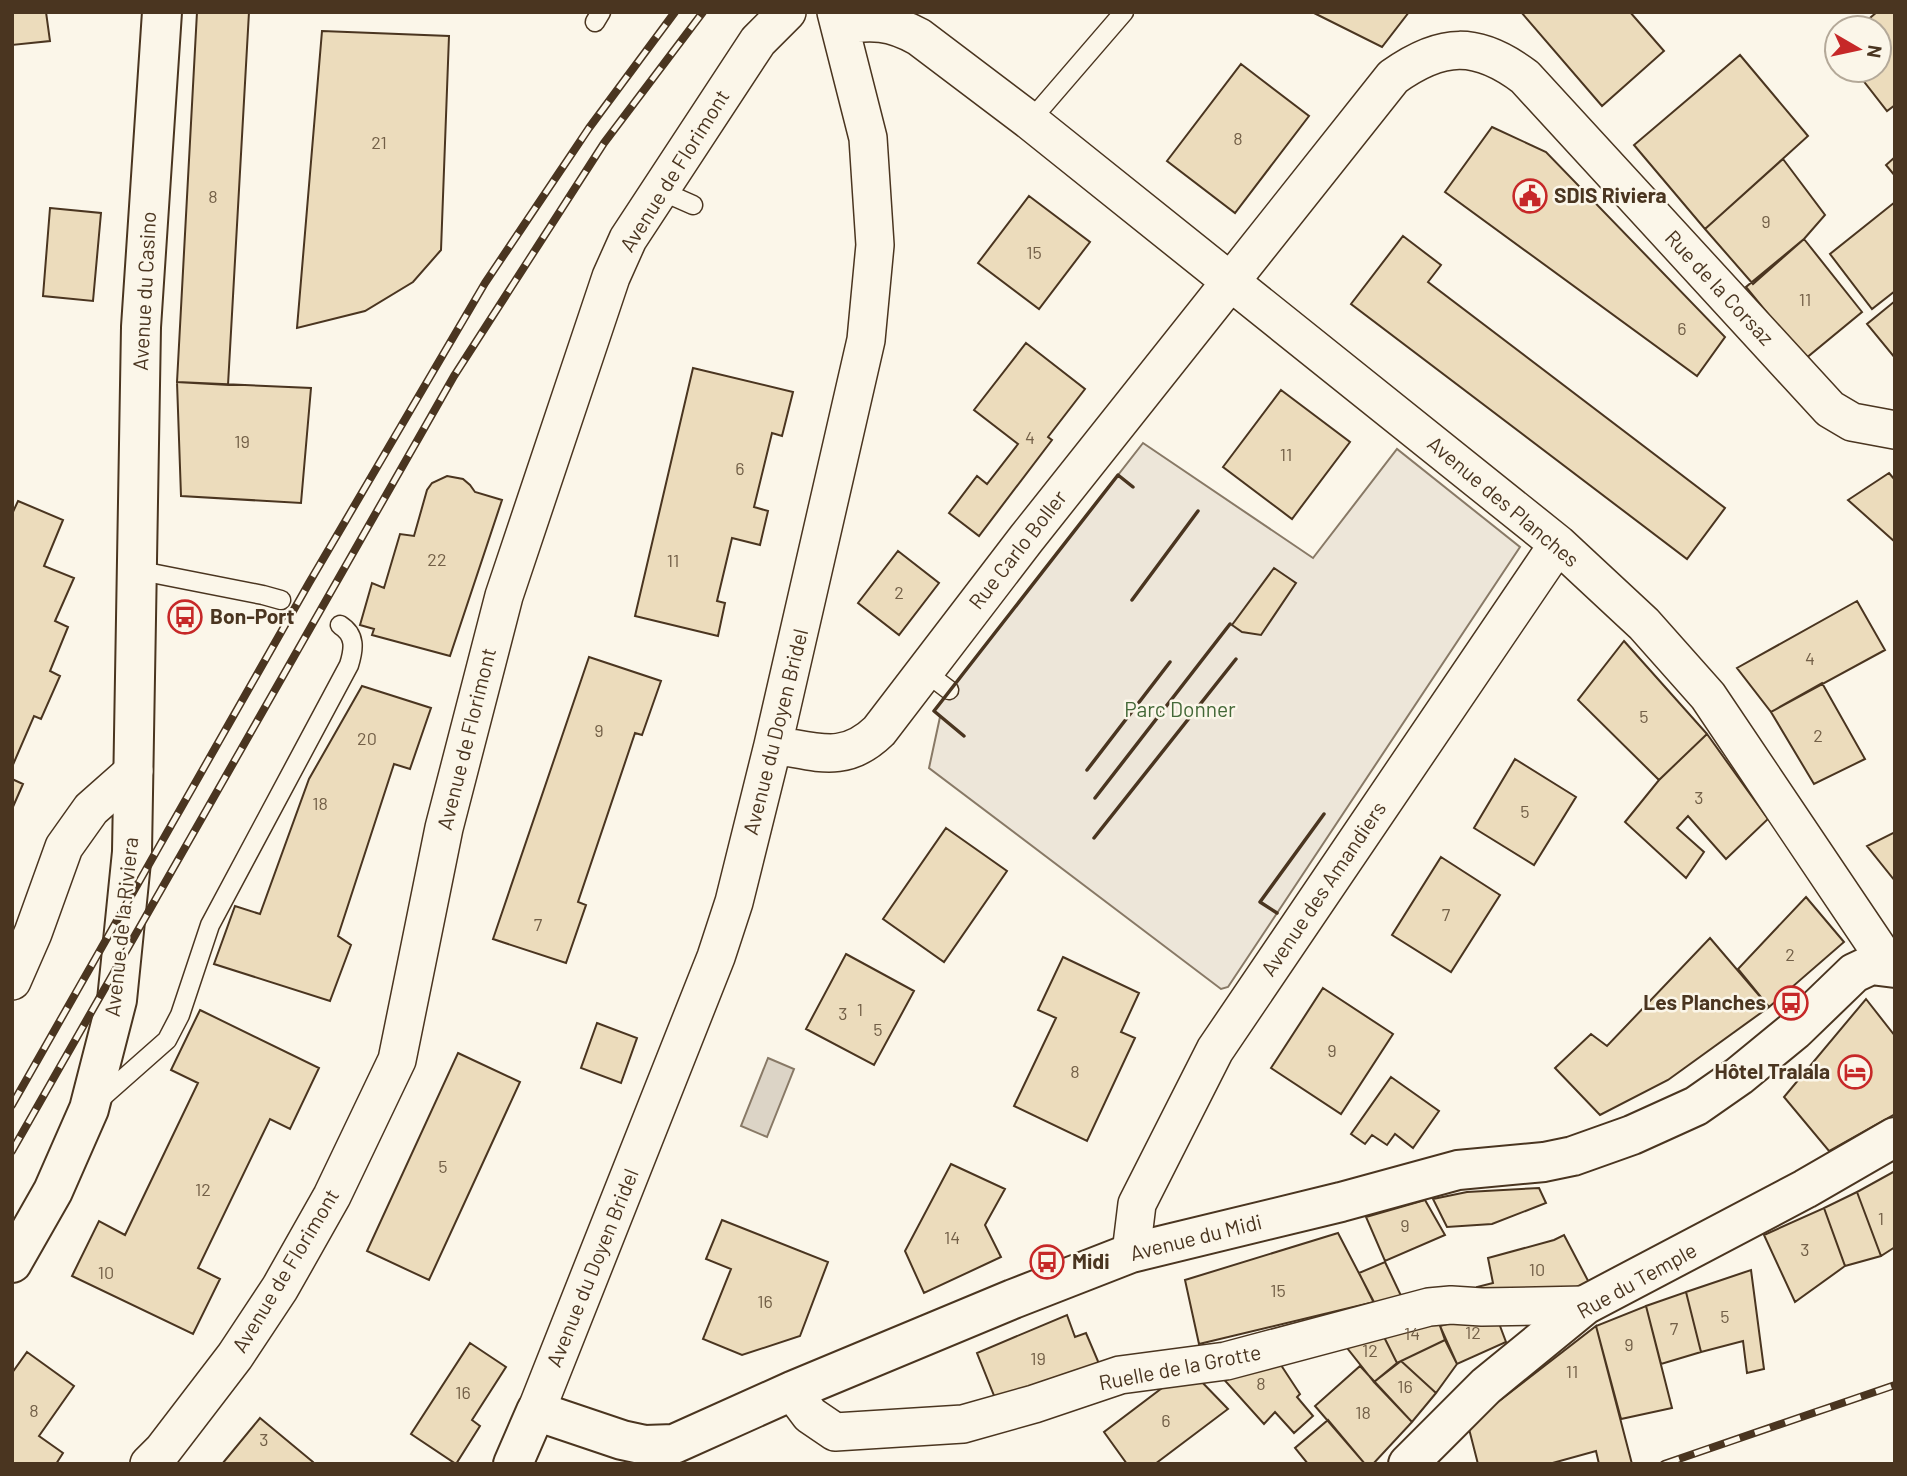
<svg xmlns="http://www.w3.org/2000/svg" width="1907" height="1476" font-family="Barlow,sans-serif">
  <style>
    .green { fill: #ede6d9; stroke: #887966; stroke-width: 2 }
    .water { fill: #dcd4c6; stroke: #887966; stroke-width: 2 }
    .building { fill: #ecdcbc; stroke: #4a3520; stroke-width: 2 }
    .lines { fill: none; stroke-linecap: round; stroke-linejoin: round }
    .lane-casing { stroke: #4a3520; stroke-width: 21 }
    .street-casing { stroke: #4a3520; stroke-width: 40 }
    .secondary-casing { stroke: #4a3520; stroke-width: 42 }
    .primary-casing { stroke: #4a3520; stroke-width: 42 }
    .lane { stroke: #fbf6e9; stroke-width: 18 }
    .street { stroke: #fbf6e9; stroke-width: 37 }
    .secondary { stroke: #fbf6e9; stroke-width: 38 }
    .primary { stroke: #fbf6e9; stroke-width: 38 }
    .rail-casing { stroke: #4a3520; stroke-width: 8 }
    .rail { stroke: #fbf6e9; stroke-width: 5; stroke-dasharray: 16; stroke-linecap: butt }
    .wall { stroke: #4a3520; stroke-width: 3.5 }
    .labels { text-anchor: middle; stroke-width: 5; stroke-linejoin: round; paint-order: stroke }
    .number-label { font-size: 18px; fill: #725f47 }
    .street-label { font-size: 21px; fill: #4a3520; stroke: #fbf6e9 }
    .poi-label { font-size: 21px; font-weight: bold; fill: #4a3520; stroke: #fbf6e9; text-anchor: start }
    .park-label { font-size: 21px; fill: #436837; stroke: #fbf6e9 }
  </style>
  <rect width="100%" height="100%" fill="#fbf6e9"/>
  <path class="green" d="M1143,443L1313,558L1397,449L1520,547L1228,987L1221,989L929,768L940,717L934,711Z"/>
  <path class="water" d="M768,1058L794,1069L767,1137L741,1126Z"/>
  <path class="building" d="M12,12H46L50,41L12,45Z
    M197,12H249L228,385L177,382Z
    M1312,12H1409L1382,47Z
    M1521,12H1630L1664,51L1602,106Z
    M1877,12H1895V105L1887,111L1855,70H1879V28H1858Z
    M322,31L449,36L441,250L413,282L365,311L297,328Z
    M1740,55L1808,136L1705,229L1634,145Z
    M1241,64L1309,116L1235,213L1167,161Z
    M1492,127L1546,152L1725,337L1697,376L1445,192Z
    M1895,157V176L1886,165Z
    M1783,159L1825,215L1804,239L1753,284L1705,229Z
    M1029,196L1090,242L1039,309L978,263Z
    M1895,202V291L1872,309L1830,254Z
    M50,208L101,213L93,301L43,296Z
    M1403,236L1441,265L1428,282L1725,508L1687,559L1351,304Z
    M1804,239L1862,312L1805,359L1746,287Z
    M1895,301V358L1867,324Z
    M1026,343L1085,389L1048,437L1052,440L979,536L949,513L977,476L987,484L1018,444L974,410Z
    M693,368L793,392L782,436L772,433L754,507L768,511L760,545L732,538L717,601L725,603L718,636L635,616Z
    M177,382L311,388L301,503L181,496Z
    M1281,390L1350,442L1292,519L1223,467Z
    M1889,473L1895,480V542L1848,500Z
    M447,476L463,479L470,485L475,492L502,500L450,656L372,635L374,629L360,625L372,583L384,588L400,534L414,536L427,490L432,483Z
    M18,501L63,520L44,566L74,578L55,621L68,627L50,671L60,676L41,719L34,716L12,767V514Z
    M898,551L939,583L899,635L858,603Z
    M1274,568L1296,583L1261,635L1242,632L1232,625Z
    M1857,601L1885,650L1771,712L1737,668Z
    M1624,641L1707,734L1659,780L1578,700Z
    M589,657L661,681L642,735L635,733L578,902L586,905L566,963L493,939Z
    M1822,683L1865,759L1814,784L1771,712Z
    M362,686L431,708L410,769L394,764L338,936L351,945L330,1001L214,964L235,906L260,914L309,779Z
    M1707,734L1768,819L1726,859L1688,816L1677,828L1704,852L1686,878L1625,822L1659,780Z
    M1515,759L1576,797L1534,865L1474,828Z
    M12,779L23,784L12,809Z
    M946,828L1007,871L944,962L883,919Z
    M1895,832V881L1867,846Z
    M1441,857L1500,895L1451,972L1392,935Z
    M1806,897L1844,942L1769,1007L1738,969Z
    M1710,938L1769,1007L1668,1080L1600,1115L1555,1068L1591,1034L1607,1046Z
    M846,954L914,991L874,1065L806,1029Z
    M1063,957L1139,993L1121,1032L1135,1038L1087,1141L1014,1106L1056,1018L1038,1010Z
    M1323,988L1393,1034L1341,1114L1271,1068Z
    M1866,999L1895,1036V1114L1829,1151L1784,1097Z
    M200,1010L319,1068L290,1129L270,1119L198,1268L220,1279L193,1334L72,1276L99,1221L125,1235L198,1083L171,1070Z
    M597,1023L637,1038L621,1083L581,1068Z
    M458,1053L520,1082L429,1280L367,1251Z
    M1391,1077L1439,1111L1413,1148L1395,1134L1387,1145L1372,1135L1365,1144L1351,1134Z
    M951,1164L1005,1189L985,1225L1001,1257L924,1293L905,1251Z
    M1895,1171V1247L1881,1256L1857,1192Z
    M1539,1188L1546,1203L1492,1224L1447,1227L1433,1199L1467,1192Z
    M1857,1192L1881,1256L1845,1266L1824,1208Z
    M1425,1200L1445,1235L1385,1261L1366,1217Z
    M1824,1208L1845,1266L1795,1302L1764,1235Z
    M722,1220L828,1262L800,1336L742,1355L703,1339L731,1269L706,1259Z
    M1338,1233L1374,1302L1199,1344L1185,1280Z
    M1564,1235L1595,1294L1476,1299L1477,1287L1493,1283L1488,1258L1554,1240Z
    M1385,1262L1404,1302L1378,1311L1359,1273Z
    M1751,1270L1764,1369L1747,1373L1743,1341L1701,1352L1686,1292Z
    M1686,1292L1701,1352L1661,1364L1646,1306Z
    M1646,1306L1672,1408L1621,1419L1596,1326Z
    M1494,1310L1506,1342L1457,1364L1440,1326Z
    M1444,1311L1447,1324L1440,1326L1445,1340L1397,1363L1379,1327Z
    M1067,1315L1075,1337L1086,1333L1100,1366L999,1408L977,1353Z
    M1596,1326L1632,1464H1599L1596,1451L1549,1464H1478L1468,1425Z
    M1379,1327L1397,1363L1374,1382L1340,1339Z
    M1445,1340L1457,1364L1436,1393L1401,1361Z
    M470,1343L506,1367L472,1420L480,1426L456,1464L411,1434Z
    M27,1352L74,1386L39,1436L63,1453L56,1464H12V1373Z
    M1275,1356L1300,1394L1297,1397L1313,1416L1294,1433L1275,1412L1264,1424L1219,1374Z
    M1401,1361L1436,1393L1412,1422L1374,1382Z
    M1360,1366L1412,1422L1373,1464H1365L1315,1406Z
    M1197,1377L1228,1409L1155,1464H1127L1104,1432L1174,1379Z
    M260,1418L313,1462L312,1464H222Z
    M1328,1420L1365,1464H1308L1295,1448Z"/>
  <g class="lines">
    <defs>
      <path id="lane" d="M595,22L601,12
        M1030,121L1124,12
        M659,190L693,205
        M136,570L263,595L281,600
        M924,671L949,690
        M98,1101L167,1040L180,1015L210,925L349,665C354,649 356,635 340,625"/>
      <path id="street" d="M841,25C873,21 890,21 919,37L1030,121L1558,544L1644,624L1708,696L1889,965
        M773,745C816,751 844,765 879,731L1026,539L1393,77C1442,42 1477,41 1525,77L1830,409L1852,422L1895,430
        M12,981L33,933L64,847L91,809L134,771
        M1131,1253L1137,1204L1215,1050L1558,544
        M792,1391L810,1415L835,1432L963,1424L1034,1404L1120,1375L1226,1361L1429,1307L1451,1305L1482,1307L1585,1305
        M536,1411L716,957L734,902L773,745L866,340L875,245L868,138L836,12
        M149,1464L163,1450L235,1356L280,1288L332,1196L397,1060L444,828L504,596L611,277L628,239L758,41L787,12"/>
      <path id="secondary" d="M513,1464L536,1411L622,1440L645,1445L674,1444L792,1391L1013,1299L1131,1253L1341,1202L1458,1170L1544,1162L1573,1156L1632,1135L1696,1106L1739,1076L1795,1030L1854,973L1871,965L1895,968
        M1408,1464L1486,1386L1585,1305L1805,1189L1895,1137"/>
      <path id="primary" d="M12,1263L53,1191L89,1109L117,1000L132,852L141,327L162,12"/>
    </defs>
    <use href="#lane" class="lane-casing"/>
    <use href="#street" class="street-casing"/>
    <use href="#secondary" class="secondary-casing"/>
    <use href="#primary" class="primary-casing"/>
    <use href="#lane" class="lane"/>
    <use href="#street" class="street"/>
    <use href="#secondary" class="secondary"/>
    <use href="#primary" class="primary"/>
    <defs>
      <path id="rail" d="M12,1105L309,583L485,283L589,128L675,12
        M12,1151L454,376L604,143L703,12
        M1664,1464L1895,1385"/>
    </defs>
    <use href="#rail" class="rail-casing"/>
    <use href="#rail" class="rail"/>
    <path class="wall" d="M1132,600L1198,511
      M964,736L934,711L1118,475L1133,487
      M1087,770L1170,662
      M1095,798L1230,624
      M1094,838L1236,659
      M1277,913L1260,902L1324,814"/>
  </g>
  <defs>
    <symbol id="civic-ring" viewBox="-11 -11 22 22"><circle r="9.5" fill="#fbf6e9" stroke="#c62828" stroke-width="1.5"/><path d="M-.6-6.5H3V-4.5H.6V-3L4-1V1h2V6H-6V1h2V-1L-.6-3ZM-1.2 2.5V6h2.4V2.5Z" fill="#c62828"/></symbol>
    <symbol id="bus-ring" viewBox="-11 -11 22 22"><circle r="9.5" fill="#fbf6e9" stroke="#c62828" stroke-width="1.5"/><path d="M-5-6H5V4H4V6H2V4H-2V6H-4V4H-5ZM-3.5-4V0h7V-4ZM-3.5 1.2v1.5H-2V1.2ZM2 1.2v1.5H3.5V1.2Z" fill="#c62828"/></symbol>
    <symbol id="hotel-ring" viewBox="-11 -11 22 22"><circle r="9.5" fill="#fbf6e9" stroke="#c62828" stroke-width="1.5"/><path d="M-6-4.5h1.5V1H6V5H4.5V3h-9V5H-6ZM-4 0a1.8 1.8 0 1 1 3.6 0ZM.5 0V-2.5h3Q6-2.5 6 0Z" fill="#c62828"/></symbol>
  </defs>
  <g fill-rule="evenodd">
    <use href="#civic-ring" x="1511" y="177" width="38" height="38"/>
    <use href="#bus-ring" x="166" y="598" width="38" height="38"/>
    <use href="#bus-ring" x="1772" y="984" width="38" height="38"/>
    <use href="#hotel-ring" x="1836" y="1053" width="38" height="38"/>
    <use href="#bus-ring" x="1028" y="1243" width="38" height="38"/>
  </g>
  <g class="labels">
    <g class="number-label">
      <text x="1238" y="145">8</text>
      <text x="379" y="149">21</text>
      <text x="213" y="203">8</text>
      <text x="1766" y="228">9</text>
      <text x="1034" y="259">15</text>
      <text x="1805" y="306">11</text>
      <text x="1682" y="335">6</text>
      <text x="1030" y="444">4</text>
      <text x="242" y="448">19</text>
      <text x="1286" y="461">11</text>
      <text x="740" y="475">6</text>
      <text x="437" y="566">22</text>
      <text x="673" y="567">11</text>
      <text x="899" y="599">2</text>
      <text x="1810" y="665">4</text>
      <text x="1644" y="723">5</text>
      <text x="599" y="737">9</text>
      <text x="1818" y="742">2</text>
      <text x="367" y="745">20</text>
      <text x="1699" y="804">3</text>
      <text x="320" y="810">18</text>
      <text x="1525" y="818">5</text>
      <text x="1446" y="921">7</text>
      <text x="538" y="931">7</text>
      <text x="1790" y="961">2</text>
      <text x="860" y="1016">1</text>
      <text x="843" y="1020">3</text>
      <text x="878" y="1036">5</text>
      <text x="1332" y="1057">9</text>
      <text x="1075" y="1078">8</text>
      <text x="443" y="1173">5</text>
      <text x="203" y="1196">12</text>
      <text x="1881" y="1225">1</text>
      <text x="1405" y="1232">9</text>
      <text x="952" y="1244">14</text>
      <text x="1805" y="1256">3</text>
      <text x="1537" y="1276">10</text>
      <text x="106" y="1279">10</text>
      <text x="1278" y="1297">15</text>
      <text x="765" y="1308">16</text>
      <text x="1725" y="1323">5</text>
      <text x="1674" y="1335">7</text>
      <text x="1473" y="1339">12</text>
      <text x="1412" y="1340">14</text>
      <text x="1629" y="1351">9</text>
      <text x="1370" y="1357">12</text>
      <text x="1038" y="1365">19</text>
      <text x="1572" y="1378">11</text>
      <text x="1261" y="1390">8</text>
      <text x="1405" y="1393">16</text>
      <text x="463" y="1399">16</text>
      <text x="34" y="1417">8</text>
      <text x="1363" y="1419">18</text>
      <text x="1166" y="1427">6</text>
      <text x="264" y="1446">3</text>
    </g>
    <g class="street-label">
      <text transform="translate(675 171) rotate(-58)" y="7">Avenue de Florimont</text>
      <text transform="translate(1719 288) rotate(47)" y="7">Rue de la Corsaz</text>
      <text transform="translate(145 291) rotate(-87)" y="7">Avenue du Casino</text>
      <text transform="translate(1503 502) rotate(40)" y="7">Avenue des Planches</text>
      <text transform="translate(1018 550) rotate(-52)" y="7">Rue Carlo Boller</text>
      <text transform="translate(776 732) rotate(-76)" y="7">Avenue du Doyen Bridel</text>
      <text transform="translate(467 739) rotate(-76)" y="7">Avenue de Florimont</text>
      <text transform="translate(1324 889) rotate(-56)" y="7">Avenue des Amandiers</text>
      <text transform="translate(122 927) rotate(-84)" y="7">Avenue de la Riviera</text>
      <text transform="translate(1196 1238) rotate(-14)" y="7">Avenue du Midi</text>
      <text transform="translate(593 1268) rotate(-68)" y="7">Avenue du Doyen Bridel</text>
      <text transform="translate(286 1271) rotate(-59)" y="7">Avenue de Florimont</text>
      <text transform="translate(1637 1281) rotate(-29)" y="7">Rue du Temple</text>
      <text transform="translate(1180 1368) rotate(-11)" y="7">Ruelle de la Grotte</text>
    </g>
    <g class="poi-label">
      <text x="1554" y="203">SDIS Riviera</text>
      <text x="210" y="624">Bon-Port</text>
      <text x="1766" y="1010" text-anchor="end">Les Planches</text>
      <text x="1830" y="1079" text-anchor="end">Hôtel Tralala</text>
      <text x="1072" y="1269">Midi</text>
    </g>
    <g class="park-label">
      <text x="1180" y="717">Parc Donner</text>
    </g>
  </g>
  <rect width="1907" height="1476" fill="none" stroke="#4a3520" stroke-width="28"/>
  <g transform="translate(1858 49) rotate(99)"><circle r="33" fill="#fbf6e9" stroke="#b4a999" stroke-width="2"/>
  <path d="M0-5L12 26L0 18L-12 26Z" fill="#c62828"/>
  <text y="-10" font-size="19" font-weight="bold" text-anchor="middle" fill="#4a3520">N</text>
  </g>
</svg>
